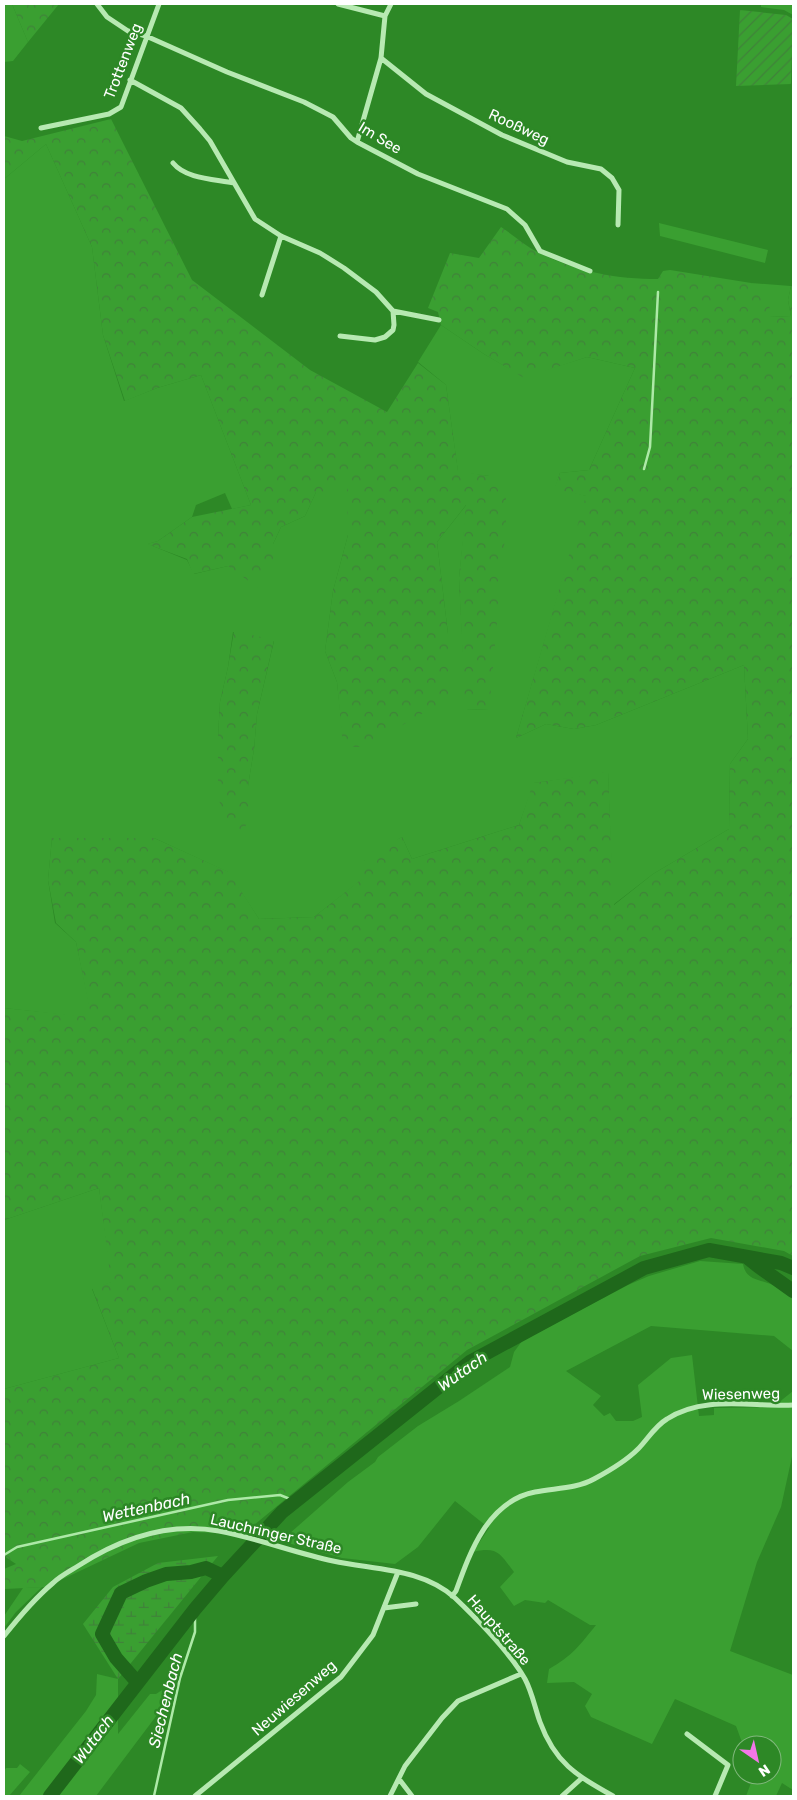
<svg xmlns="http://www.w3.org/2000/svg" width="797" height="1800" font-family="Rubik,sans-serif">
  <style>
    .grass { fill: #3a9f31; fill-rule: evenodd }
    .forest { fill: url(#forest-crowns) }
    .wetland { fill: url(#wetland-marsh) }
    .garden { fill: url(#garden-furrows) }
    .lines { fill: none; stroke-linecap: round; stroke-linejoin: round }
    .stream { stroke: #ade9a7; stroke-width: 2.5 }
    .river { stroke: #1f681b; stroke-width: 14 }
    .street { stroke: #b7e9b2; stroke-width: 5 }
    .labels { text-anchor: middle; stroke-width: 5; stroke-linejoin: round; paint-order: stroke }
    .street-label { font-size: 15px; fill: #fff; stroke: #2d8826 }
    .water-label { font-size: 16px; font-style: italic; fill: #fff; stroke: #2d8826 }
  </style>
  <defs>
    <pattern id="forest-crowns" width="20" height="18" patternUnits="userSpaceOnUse" patternTransform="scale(1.25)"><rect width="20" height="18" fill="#3a9f31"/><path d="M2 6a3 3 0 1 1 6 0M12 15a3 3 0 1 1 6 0" fill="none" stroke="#40823a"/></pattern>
    <pattern id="wetland-marsh" width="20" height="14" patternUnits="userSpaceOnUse" patternTransform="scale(1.25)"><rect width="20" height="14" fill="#3a9f31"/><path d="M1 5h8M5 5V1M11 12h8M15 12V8" fill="none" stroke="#40823a"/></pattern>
    <pattern id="garden-furrows" width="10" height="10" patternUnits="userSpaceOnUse" patternTransform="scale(1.25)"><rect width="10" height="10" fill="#3a9f31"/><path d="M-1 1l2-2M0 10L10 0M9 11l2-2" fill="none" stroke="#40823a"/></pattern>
  </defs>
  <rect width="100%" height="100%" fill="#2d8826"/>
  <path class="grass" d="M4,4H12L28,42L13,61L4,62Z
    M761,4H789L793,6V15L784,10L761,7Z
    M46,144L92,247L103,335L124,401L157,388L201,375L251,505L232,509L225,493L196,505L192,517L158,541L148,544L187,560L194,574L228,566L273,563V544L281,527L305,516L316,492L348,481V535L333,591L325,651L337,682L344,747L448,634L437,542L467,504L459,578L466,709L489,710V476L458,472L446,385L418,362L441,325L484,354L524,377L587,357L635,368L589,470L560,473L555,488L587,496L516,738L546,724L574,729L596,725L744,665L748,739L730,764L729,829L653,874L613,905L608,773L534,783L519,825L412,859L402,837L364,861V878L314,917L259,919L228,872L154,838H52L48,880L55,923L76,942L92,1018L4,1008V179ZM233,632L274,641L257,714L254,749L248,786L218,796V737L220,702L228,667Z
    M659,223L768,250L765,263L660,236Z
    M751,283L791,286L788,300L791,316L770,317Z
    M99,1188L112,1282L92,1289L119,1358L4,1389V1220Z
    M700,1261L743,1264C746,1281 760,1279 773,1285C780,1288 787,1294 793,1299V1351L774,1336L651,1326L566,1371L601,1396L593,1405L604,1416L610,1413L616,1421H633L642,1417L638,1385L671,1358L692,1355L699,1416L714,1415V1408L773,1407L793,1391V1452L781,1507L757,1562L730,1651L793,1675V1790L782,1783L776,1796H746L754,1775H772V1745H743L736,1726L675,1699L652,1744L591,1717L585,1706L592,1694L574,1682L547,1683L549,1669C572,1656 580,1645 596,1625H590L548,1600L545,1603L525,1600L514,1606L500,1587L514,1572C500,1554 498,1546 473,1552L489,1528L455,1501L418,1547L395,1564L342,1558L281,1541L348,1482L375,1462L378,1457L418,1426L459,1401L510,1367L514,1352L522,1341L628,1285L649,1276Z
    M42,1587L16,1612L4,1628V1616L23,1588Z
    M97,1674L118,1679V1734L150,1694H156L162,1690L166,1696L163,1707L96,1796H19L86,1711L96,1695Z
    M20,1764L30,1772L9,1796H4V1771L6,1768H17Z"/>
  <path class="forest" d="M12,4H59L28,42Z
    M111,119L192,280L310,370L387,412L418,363L446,385L458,471L489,476L506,492V525L489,710L465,709L459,578L466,505L437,542L448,634V699L364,747H343L337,682L325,651L333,591L348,535L347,482L328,497L316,492L305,516L281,527L273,544V563L258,588L228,566L193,574L187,559L147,544L158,541L192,517L251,505L201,375L157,388L125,401L103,335L92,247L46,144L4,179V136L22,141Z
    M501,227C513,235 526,246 539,253C578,272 616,279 658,279L663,271L670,270L751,283L769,297L770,317L791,316L788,300L791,286H793V1256L784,1251L711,1238L640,1256L467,1350L243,1534L193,1532L139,1543L46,1587L4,1589V1569L16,1564L4,1556V1389L119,1358L92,1288L111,1282L99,1188L4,1220V1008L91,1017L76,942L56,923L48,880L52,838H154L229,872L259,919L314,917L363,878L364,861L370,853L402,837L412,859L519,825L533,783L608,772L614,905L653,874L729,829L730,764L748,739L744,665L596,725L574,729L546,724L516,738L586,496L554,489L560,473L589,470L635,368L587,357L524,378L484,354L441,325L438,312L428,308L450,253L479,258Z
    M234,631L274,640L257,714L254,749L248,786L249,821L242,831L224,818L218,796V737L220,702L228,667Z"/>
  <path class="wetland" d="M218,1556L118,1679L83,1624L113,1587L158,1563Z"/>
  <path class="garden" d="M740,10L786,15L793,19L791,84L736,86Z"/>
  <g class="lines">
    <path class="stream" d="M644,469L650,447L658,292
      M4,1555L17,1547L228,1500L280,1495L295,1501
      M154,1796L180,1678L195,1632V1609"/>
    <path class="river" d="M748,1258L758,1266L793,1291
      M137,1682L116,1658L102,1634L121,1593L146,1581L166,1574L191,1572L206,1568L223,1576
      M50,1796L195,1609L223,1576L282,1512L470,1362L644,1268L709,1250L781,1263L793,1268"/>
    <path class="street" d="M97,4L107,17L128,31L146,36L227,72L304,102L333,117L351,138L357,142L418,174L507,209L525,225L540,251L590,271
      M338,4L385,16
      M381,58L426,94L502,135L567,162L601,169L612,178L619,190L618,225
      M130,80L181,108L200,129L210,141L255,219L281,236L320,253L344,268L376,292L393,311L394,325L393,330L385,337L375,340L340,336
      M41,128L109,114L121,107L159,4
      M357,142L381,58L385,16L391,4
      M173,163C186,179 214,179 234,183
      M262,295L281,236
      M393,311L439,320
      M452,1596L456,1591C470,1552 488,1501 535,1492C554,1488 576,1489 594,1479C609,1471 626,1461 638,1449C647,1440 655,1426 667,1419C704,1395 751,1407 793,1405
      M384,1608L416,1604
      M4,1636C19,1617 34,1599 53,1583C60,1576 70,1571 78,1566C121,1538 168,1522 219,1531C257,1538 295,1553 333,1561C374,1570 422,1568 455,1598C477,1619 510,1653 525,1679C532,1692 535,1708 540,1722C555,1763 576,1775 613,1796
      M687,1734L728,1765L715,1796
      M399,1779L412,1796
      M195,1796L341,1677L373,1635L398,1572
      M390,1796L405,1766L442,1718L458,1701L521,1674
      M562,1796L582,1778"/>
  </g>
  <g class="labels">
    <g class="street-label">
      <text transform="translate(123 61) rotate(-69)" y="5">Trottenweg</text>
      <text transform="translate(519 127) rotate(25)" y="5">Rooßweg</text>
      <text transform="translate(380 138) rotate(31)" y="5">Im See</text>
      <text transform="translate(741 1394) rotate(-1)" y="5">Wiesenweg</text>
      <text transform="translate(276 1534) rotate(13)" y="5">Lauchringer Straße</text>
      <text transform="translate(499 1630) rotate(49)" y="5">Hauptstraße</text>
      <text transform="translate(294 1698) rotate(-41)" y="5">Neuwiesenweg</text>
    </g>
    <g class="water-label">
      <text transform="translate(462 1371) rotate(-35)" y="6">Wutach</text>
      <text transform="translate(146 1507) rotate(-12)" y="6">Wettenbach</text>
      <text transform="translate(165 1700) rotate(-76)" y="6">Siechenbach</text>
      <text transform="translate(93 1739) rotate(-53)" y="6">Wutach</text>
    </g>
  </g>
  <rect width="797" height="1800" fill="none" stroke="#ffffff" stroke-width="10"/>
  <g transform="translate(757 1760) rotate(146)"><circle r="24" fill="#2d8826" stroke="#81b87d"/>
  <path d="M0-4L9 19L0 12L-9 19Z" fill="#f277e8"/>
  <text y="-8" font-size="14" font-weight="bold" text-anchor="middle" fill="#ffffff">N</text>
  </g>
</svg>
